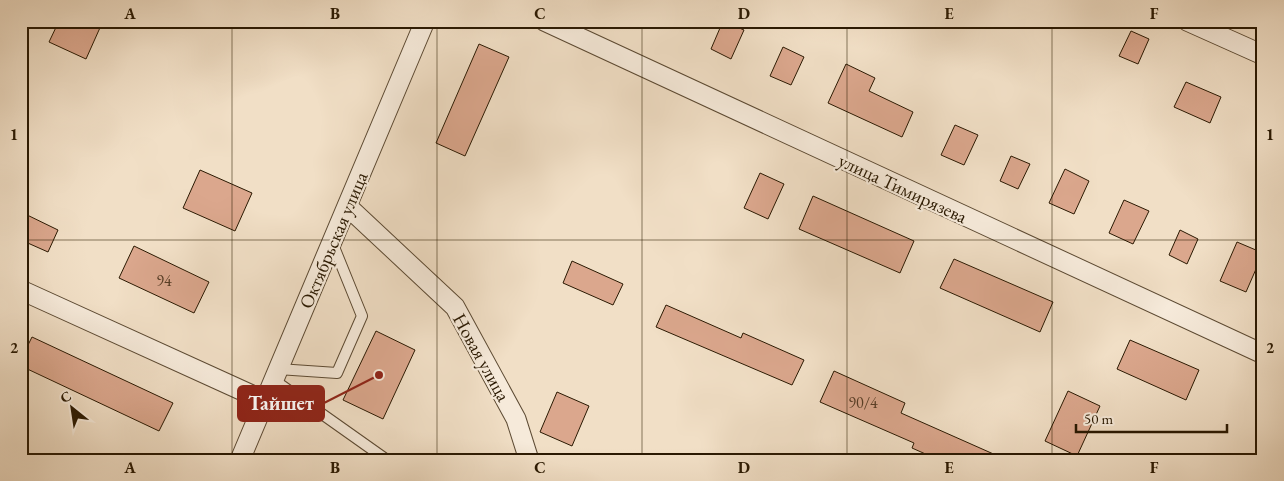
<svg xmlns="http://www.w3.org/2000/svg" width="1284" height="481" font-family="'EB Garamond',serif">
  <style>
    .building { fill: #dba78d; stroke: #2a1902 }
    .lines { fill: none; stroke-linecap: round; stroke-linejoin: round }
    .lane-casing { stroke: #5c4a33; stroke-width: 12 }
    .street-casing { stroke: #5c4a33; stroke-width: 21 }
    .lane { stroke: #f6eada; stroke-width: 10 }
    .street { stroke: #f6eada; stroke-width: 19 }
    .grid { fill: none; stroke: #2a1902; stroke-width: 1; stroke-opacity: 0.55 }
    .labels { text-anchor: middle; stroke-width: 4.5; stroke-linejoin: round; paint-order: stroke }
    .number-label { font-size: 16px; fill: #563c25 }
    .street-label { font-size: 19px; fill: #2a1902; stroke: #f6eada }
    .leader { fill: none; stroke: #8f2418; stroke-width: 2 }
    .callout-dot { fill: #8f2418; stroke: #f6eada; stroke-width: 2 }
    .callout { fill: #8f2418; stroke: #8f2418; stroke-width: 2 }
    .callout-label { font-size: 20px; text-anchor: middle; font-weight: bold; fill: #fff }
    .neatline { fill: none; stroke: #2a1902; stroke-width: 2 }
    .grid-label { font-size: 16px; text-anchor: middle; font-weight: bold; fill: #2a1902 }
  </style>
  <rect width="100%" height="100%" fill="#f1dfc6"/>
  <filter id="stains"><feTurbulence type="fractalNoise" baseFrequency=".004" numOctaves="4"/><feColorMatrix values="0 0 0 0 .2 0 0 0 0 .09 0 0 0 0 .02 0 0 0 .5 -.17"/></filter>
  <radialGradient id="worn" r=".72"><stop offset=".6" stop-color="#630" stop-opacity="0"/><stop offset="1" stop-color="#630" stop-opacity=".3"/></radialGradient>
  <path class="building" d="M59,21H103L86,59L49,42Z
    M723,21L744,30L731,59L711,49Z
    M1131,31L1149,39L1138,64L1119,56Z
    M479,44L509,57L465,156L436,143Z
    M783,47L804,57L791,85L770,76Z
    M846,64L875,78L869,91L913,112L902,137L828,103Z
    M1186,82L1221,97L1210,123L1174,107Z
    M955,125L978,135L964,165L941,155Z
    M1011,156L1030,164L1018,189L1000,181Z
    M1065,169L1089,181L1074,214L1049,203Z
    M200,170L252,193L235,231L183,208Z
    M760,173L784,184L768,219L744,208Z
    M813,196L914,241L900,273L799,229Z
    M1124,200L1149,211L1133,244L1109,233Z
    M21,212L58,230L48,252L21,240Z
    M1180,230L1198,239L1187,264L1169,255Z
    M1237,242L1263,253L1246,292L1220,281Z
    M134,246L209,282L194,313L119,278Z
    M954,259L1053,302L1040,332L940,288Z
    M572,261L623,284L613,305L563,283Z
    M666,305L741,338L743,333L804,360L792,385L656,327Z
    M376,331L415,350L383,419L343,400Z
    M32,337L173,403L159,431L21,366V359Z
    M1130,340L1199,370L1186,400L1117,369Z
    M834,371L905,403L901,413L1007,460H939L912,448L914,443L820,402Z
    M1068,391L1100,406L1077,456L1045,441Z
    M557,392L589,406L572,446L540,432Z"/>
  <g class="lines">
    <defs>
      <path id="lane" d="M278,369L337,373L362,316L332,242
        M274,380L387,460"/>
      <path id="street" d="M544,21L1263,354
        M1187,21L1263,55
        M347,206L455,307L516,419L529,460
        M21,290L265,401
        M240,460L425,21"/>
    </defs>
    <use href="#lane" class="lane-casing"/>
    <use href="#street" class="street-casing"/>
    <use href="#lane" class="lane"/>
    <use href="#street" class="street"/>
  </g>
  <path class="grid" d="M232,21V460M437,21V460M642,21V460M847,21V460M1052,21V460M21,240H1263"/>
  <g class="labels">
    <g class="number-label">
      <text x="164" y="286">94</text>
      <text x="863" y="408">90/4</text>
    </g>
    <g class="street-label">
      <text transform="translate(903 188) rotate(25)" y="7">улица Тимирязева</text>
      <text transform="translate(333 240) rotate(-67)" y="7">Октябрьская улица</text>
      <text transform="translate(482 357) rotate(61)" y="7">Новая улица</text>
    </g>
  </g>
  <path class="leader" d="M379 375L324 403"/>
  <circle class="callout-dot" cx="379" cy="375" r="5"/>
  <rect class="callout" x="238" y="386" width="86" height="35" rx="5"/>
  <g class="callout-label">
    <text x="281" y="410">Тайшет</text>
  </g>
  <rect width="1284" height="481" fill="none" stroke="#f1dfc6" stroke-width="55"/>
  <g transform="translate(72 408) rotate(330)" stroke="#f6eada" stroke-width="4" paint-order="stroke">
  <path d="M0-4L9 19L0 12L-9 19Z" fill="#2a1902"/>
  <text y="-8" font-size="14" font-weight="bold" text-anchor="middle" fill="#2a1902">С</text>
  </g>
  <path d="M1076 424v8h151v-8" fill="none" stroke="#2a1902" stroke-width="2.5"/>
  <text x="1084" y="424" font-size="15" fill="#2a1902" stroke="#f6eada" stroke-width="4" paint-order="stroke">50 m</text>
  <rect x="28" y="28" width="1228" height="426" class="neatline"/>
  <g class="grid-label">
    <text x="130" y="19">A</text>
    <text x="335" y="19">B</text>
    <text x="540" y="19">C</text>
    <text x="744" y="19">D</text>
    <text x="949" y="19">E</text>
    <text x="1154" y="19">F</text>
    <text x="14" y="140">1</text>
    <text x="1270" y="140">1</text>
    <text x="14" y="353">2</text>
    <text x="1270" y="353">2</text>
    <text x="130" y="473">A</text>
    <text x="335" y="473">B</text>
    <text x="540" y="473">C</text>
    <text x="744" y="473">D</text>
    <text x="949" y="473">E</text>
    <text x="1154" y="473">F</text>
  </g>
  <rect width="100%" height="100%" filter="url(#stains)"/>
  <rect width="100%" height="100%" fill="url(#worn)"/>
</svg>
